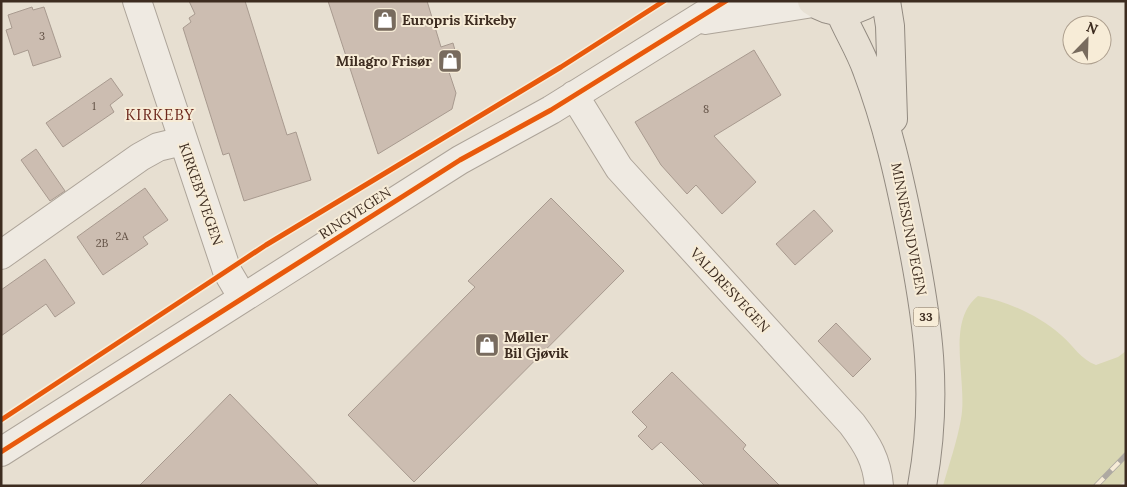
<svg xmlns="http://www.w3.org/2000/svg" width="1127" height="487" font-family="Lora,serif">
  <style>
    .green { fill: #d9d7b3 }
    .building { fill: #ccbdb1; stroke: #a89a8f }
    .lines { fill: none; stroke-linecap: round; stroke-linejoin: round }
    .minor-casing { stroke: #ada499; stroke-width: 30 }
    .primary-casing { stroke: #928a80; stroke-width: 30 }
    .minor { stroke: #efeae2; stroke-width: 28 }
    .primary { stroke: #e7e0d4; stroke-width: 28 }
    .rail-casing { stroke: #aea9a2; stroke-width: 5.5 }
    .rail { stroke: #f7ecd7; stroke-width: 4; stroke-dasharray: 11; stroke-linecap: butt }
    .cycleway-casing { stroke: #f7ecd7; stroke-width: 8 }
    .cycleway { stroke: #e8590c; stroke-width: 5 }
    .labels { text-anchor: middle; stroke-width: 4; stroke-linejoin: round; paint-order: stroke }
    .number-label { font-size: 11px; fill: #615044 }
    .shield { fill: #f7ecd7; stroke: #756657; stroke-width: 1 }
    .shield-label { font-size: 12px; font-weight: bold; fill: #3d2c20 }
    .poi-label { font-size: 14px; font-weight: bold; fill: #3d2c20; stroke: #f7ecd7; text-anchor: start }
    .street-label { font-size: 14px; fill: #3d2c20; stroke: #f7ecd7 }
    .neighbourhood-label { font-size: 15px; letter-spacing: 1px; fill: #6c281d; stroke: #f7ecd7 }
  </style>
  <rect width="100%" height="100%" fill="#e7dfd1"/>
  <path class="green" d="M978,296C1007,301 1038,315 1061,335C1074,346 1080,359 1096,365L1118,357L1126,351V480L1119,486H943C949,464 957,442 961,419C968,381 945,322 978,296Z"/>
  <path class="building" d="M189,1H245L287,135L296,132L311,180L244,201L229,153L223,155L183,28L191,22L189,18L195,14Z
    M328,1H427L441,47L453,43L459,65L448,69L456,93L452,109L378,154Z
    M32,7L33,10L44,7L61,57L33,66L28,50L14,55L6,30L12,28L8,15Z
    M754,50L781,95L714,136L756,182L722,214L696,185L687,194L661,165L635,122Z
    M111,78L123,95L110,105L114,112L63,147L46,123Z
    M36,149L65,191L50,201L21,160Z
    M145,188L168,220L143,237L148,244L103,275L77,237Z
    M551,198L624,271L414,482L348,415L475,287L468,281Z
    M814,210L833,231L795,265L776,244Z
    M45,259L75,303L55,317L46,304L1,336V290Z
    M836,323L871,359L853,377L818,341Z
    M672,372L746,445L743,449L780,486H705L661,442L652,450L638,436L647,427L632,412Z
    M230,394L319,486H139L191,434Z"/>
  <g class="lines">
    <defs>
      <path id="minor" d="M137,1L227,271L243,298
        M705,20L813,3
        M574,95L619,168L852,424C867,444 877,460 879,486
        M1,255L140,157L158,147L183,141
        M1,452L460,160L551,110L726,1"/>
      <path id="primary" d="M812,1C831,15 852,14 872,1
        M886,1L890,26L893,119
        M840,12C848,31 860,50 867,70C887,123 899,176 910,231C928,321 939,394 922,486"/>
    </defs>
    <use href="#minor" class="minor-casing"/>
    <use href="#primary" class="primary-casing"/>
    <use href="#minor" class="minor"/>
    <use href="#primary" class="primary"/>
    <defs>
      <path id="rail" d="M1096,486L1126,455"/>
    </defs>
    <use href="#rail" class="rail-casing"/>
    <use href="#rail" class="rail"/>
    <defs>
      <path id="cycleway" d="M1,420L266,245L561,67L664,1
        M1,452L460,160L551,110L726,1"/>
    </defs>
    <use href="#cycleway" class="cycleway-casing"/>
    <use href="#cycleway" class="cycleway"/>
  </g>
  <defs>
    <symbol id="shop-square" viewBox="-11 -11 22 22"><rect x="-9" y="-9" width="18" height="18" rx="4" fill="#786b5e" stroke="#f7ecd7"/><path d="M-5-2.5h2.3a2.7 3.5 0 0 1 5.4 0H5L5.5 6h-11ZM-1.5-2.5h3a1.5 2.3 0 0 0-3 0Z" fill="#fff"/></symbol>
  </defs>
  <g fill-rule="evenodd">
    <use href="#shop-square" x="371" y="6" width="28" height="28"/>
    <use href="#shop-square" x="436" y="47" width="28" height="28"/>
    <use href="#shop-square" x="473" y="331" width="28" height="28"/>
  </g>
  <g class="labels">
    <g class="number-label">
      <text x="42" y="40">3</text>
      <text x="94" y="110">1</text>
      <text x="706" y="113">8</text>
      <text x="122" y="240">2A</text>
      <text x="102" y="247">2B</text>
    </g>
    <rect class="shield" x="913.5" y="307.5" width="25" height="19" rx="4"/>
    <g class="shield-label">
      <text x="926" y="321">33</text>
    </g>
    <g class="poi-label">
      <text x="402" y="25">Europris Kirkeby</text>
      <text x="432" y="66" text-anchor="end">Milagro Frisør</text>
      <text x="504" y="342">Møller<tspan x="504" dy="16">Bil Gjøvik</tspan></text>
    </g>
    <g class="street-label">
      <text transform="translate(201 194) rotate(71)" y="5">KIRKEBYVEGEN</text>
      <text transform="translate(355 213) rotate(-33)" y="5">RINGVEGEN</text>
      <text transform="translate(909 229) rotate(79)" y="5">MINNESUNDVEGEN</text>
      <text transform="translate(730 290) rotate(47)" y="5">VALDRESVEGEN</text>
    </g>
    <g class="neighbourhood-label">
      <text x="160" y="120">KIRKEBY</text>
    </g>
  </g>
  <rect width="1127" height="487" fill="none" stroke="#3d2c20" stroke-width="5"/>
  <g transform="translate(1087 40) rotate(23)"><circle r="24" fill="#f7ecd7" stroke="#ad9f8e"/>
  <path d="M0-4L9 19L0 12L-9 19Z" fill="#786b5e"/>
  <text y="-8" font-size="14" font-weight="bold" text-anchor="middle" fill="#3d2c20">N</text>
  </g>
</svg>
